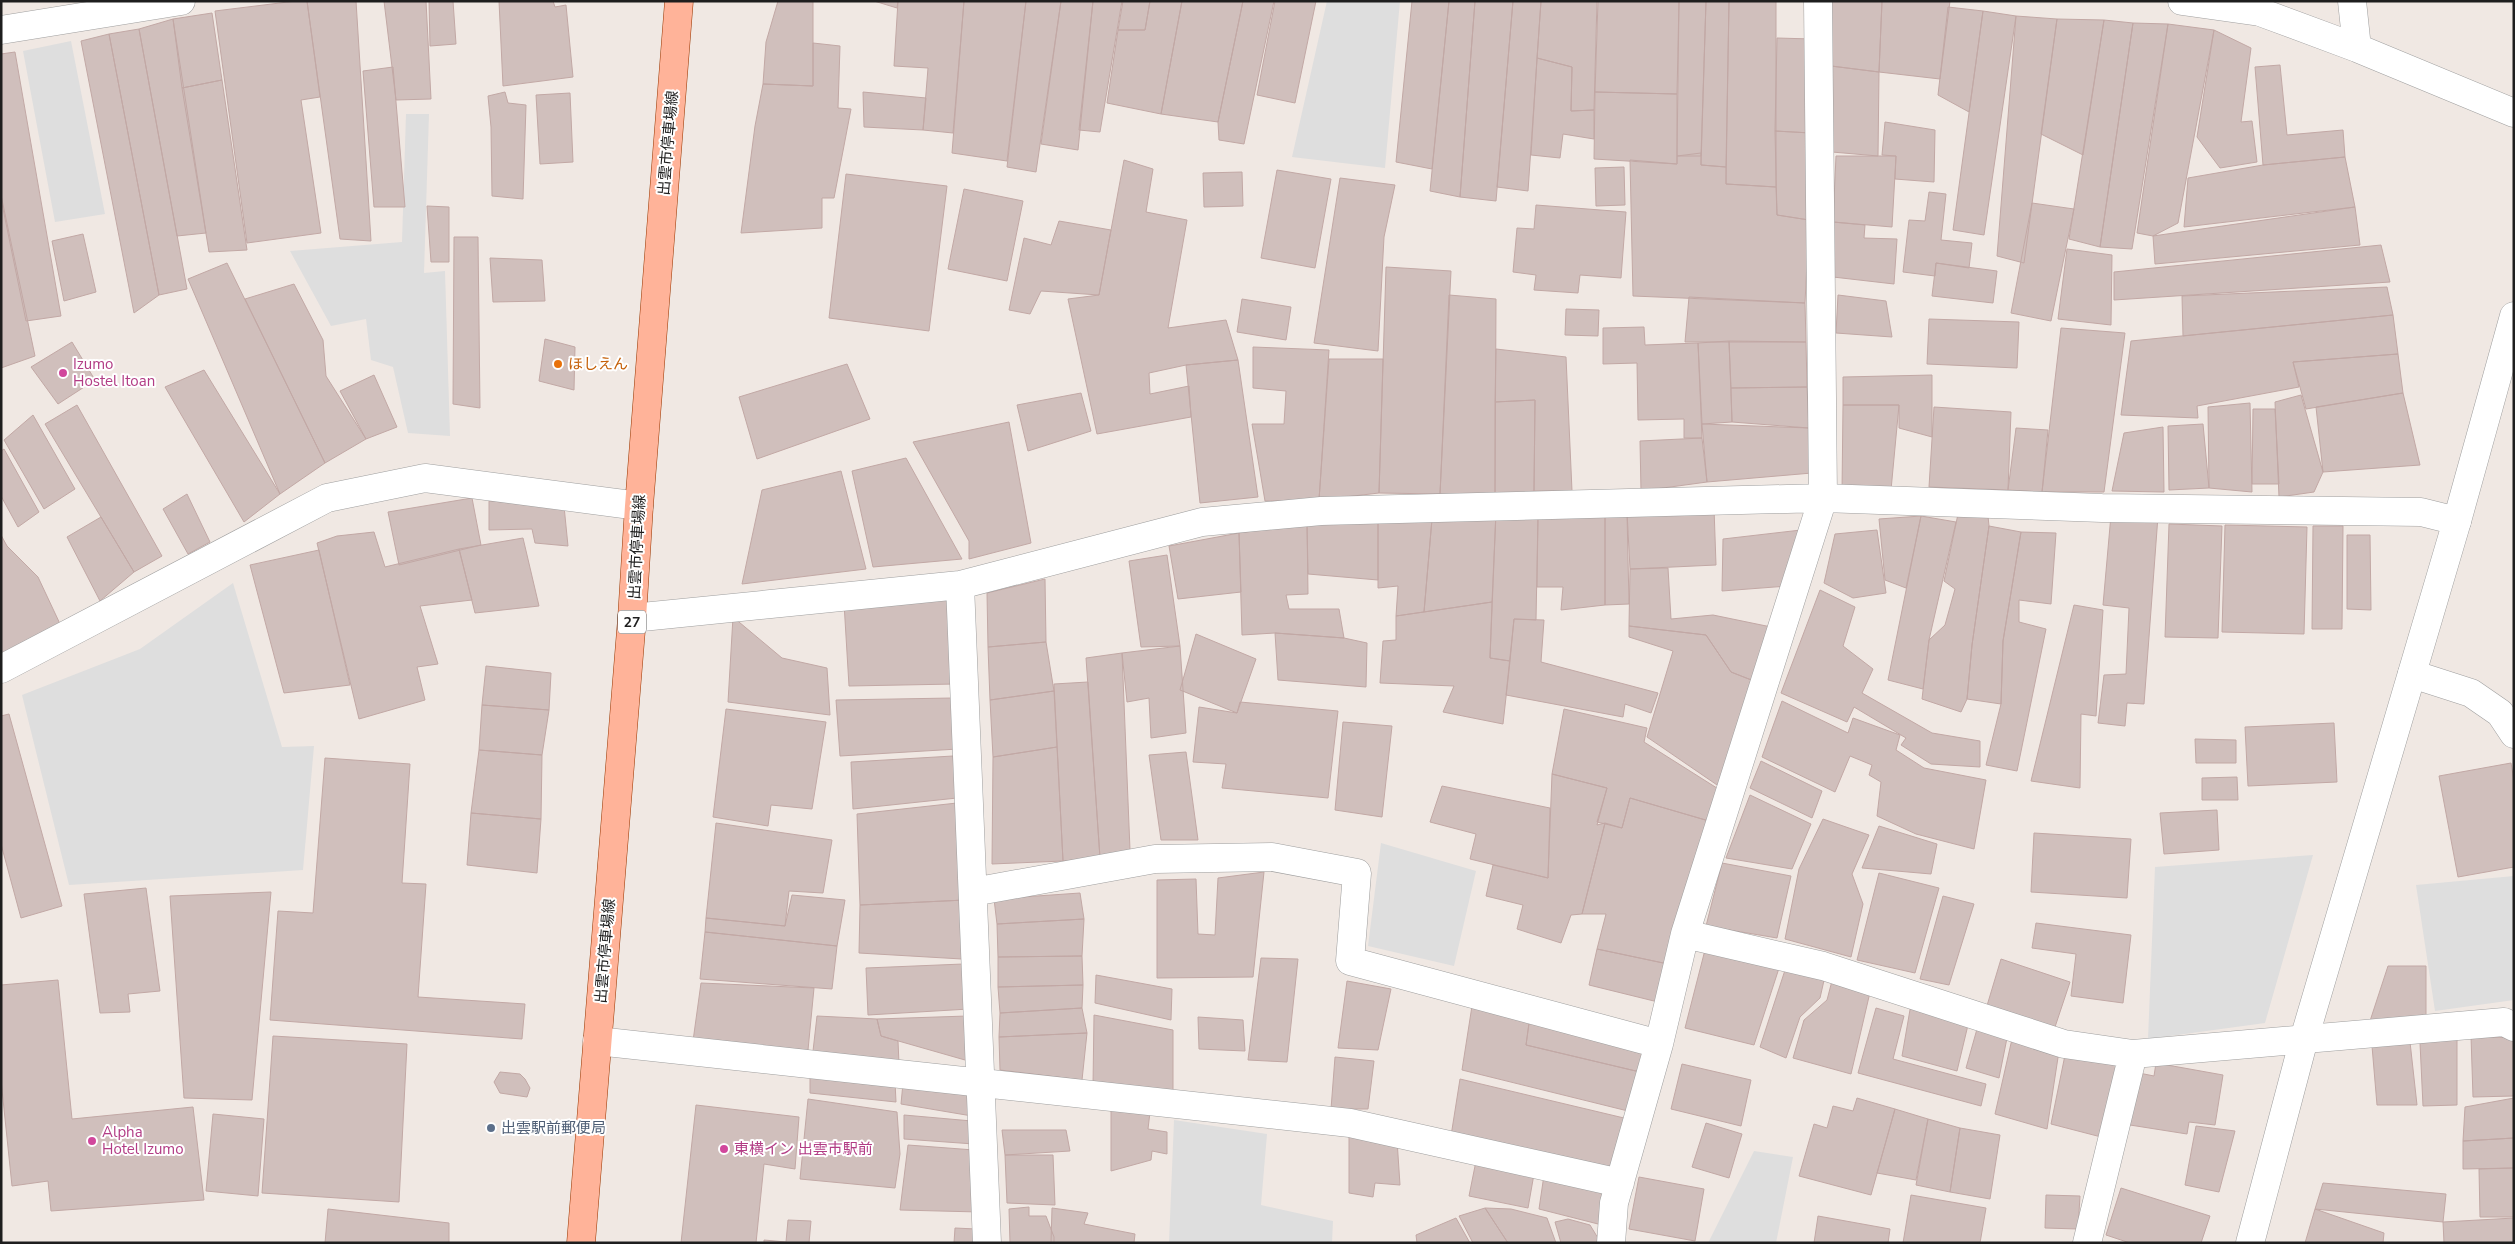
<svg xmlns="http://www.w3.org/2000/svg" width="2515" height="1244" font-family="'Nunito Sans','Noto Sans JP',sans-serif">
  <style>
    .parking { fill: #dedede }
    .building { fill: #d0bfbc; stroke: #c2a8a5 }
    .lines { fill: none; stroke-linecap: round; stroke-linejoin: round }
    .minor-casing { stroke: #9f9f9f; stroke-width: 29 }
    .tertiary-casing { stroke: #9f9f9f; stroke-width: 29 }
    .primary-casing { stroke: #983600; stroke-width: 29 }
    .minor { stroke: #fff; stroke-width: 28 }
    .tertiary { stroke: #fff; stroke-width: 28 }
    .primary { stroke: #ffb399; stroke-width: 28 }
    .food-dot { fill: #e8710a; stroke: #fff; stroke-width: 2 }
    .hotel-dot { fill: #d1479c; stroke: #fff; stroke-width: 2 }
    .service-dot { fill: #5c6f8a; stroke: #fff; stroke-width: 2 }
    .labels { text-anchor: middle; stroke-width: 4; stroke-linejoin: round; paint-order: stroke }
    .shield { fill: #fff; stroke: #626262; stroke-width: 1 }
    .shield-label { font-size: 14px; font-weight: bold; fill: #1e1e1e }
    .street-label { font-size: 15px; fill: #1e1e1e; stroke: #fff }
    .hotel-label { font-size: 15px; fill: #b23c85; stroke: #fff; text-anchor: start }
    .food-label { font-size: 15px; fill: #c56008; stroke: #fff; text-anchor: start }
    .service-label { font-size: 15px; fill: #4e5e75; stroke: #fff; text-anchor: start }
  </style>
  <rect width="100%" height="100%" fill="#f0e8e3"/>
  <path class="parking" d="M1327,1H1400L1385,168L1292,157Z
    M71,41L105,214L55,222L23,51Z
    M406,114H429L424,273L445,271L450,436L408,433L393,367L371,360L366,319L331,326L290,251L402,242Z
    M233,583L282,747L314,746L303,870L69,885L22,695L140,649Z
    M1381,843L1476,871L1454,966L1368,946Z
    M2313,855L2265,1023L2148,1039L2155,867Z
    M2514,876V1000L2435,1011L2416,885Z
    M1174,1120L1267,1134L1261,1205L1333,1221L1332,1243H1169Z
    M1754,1151L1793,1157L1776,1243H1708Z"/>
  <path class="building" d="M296,1H307L320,97L301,100L321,233L247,243L215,11Z
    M307,1H356L371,241L340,239Z
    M384,1H426L431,99L396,100Z
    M429,1H453L456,44L430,46Z
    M499,1H553L555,7L566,5L573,77L503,86Z
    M778,1H813V86L763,84L766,42Z
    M874,1H898L897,8Z
    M898,1H964L953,133L923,130L928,68L894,66Z
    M964,1H1026L1007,161L952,153Z
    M1026,1H1061L1036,172L1007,167Z
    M1061,1H1093L1078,150L1041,144Z
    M1093,1H1122L1100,132L1079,130Z
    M1123,1H1150L1145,30H1118Z
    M1150,1H1182L1161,114L1107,103L1118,30H1145Z
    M1182,1H1243L1218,122L1161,114Z
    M1243,1H1274L1244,144L1219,140L1218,122Z
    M1275,1H1316L1295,103L1257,95Z
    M1412,1H1449L1432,169L1396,162Z
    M1449,1H1475L1460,197L1430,191Z
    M1475,1H1513L1496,201L1460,197Z
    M1513,1H1541L1528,191L1497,187Z
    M1541,1H1597L1594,110L1571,111L1572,67L1537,58Z
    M1598,1H1679L1677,94L1595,92Z
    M1679,1H1706L1701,156H1677Z
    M1706,1H1729L1726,167L1701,165Z
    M1729,1H1776V187L1726,184Z
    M1831,1H1882L1879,72L1831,66Z
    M1882,1H1950L1940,79L1879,72Z
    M1948,7L1983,11L1969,112L1938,95Z
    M1983,11L2016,16L1984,235L1953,230Z
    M212,13L222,80L182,88L173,19Z
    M2016,16L2057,19L2024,263L1997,256Z
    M173,19L206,233L177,236L139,29Z
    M2057,19L2104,20L2083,155L2041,134Z
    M2104,20L2133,23L2100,247L2069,239Z
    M2133,23L2168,24L2132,249L2100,247Z
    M2168,24L2214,30L2178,223L2153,236L2137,233Z
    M139,29L187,289L159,295L109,34Z
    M2214,30L2251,48L2241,122L2252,121L2257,162L2220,168L2197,137Z
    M109,34L159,295L134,313L81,41Z
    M1777,38L1812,39L1811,133L1775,131Z
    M813,43L840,46L838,108L851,109L834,198H822V228L741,233L755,126L763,84L813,86Z
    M15,52L61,316L26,321L1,199V54Z
    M1537,58L1572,67L1571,111L1594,110V139L1563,134L1560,158L1531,155Z
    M2280,65L2287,135L2343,130L2345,157L2263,165L2255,67Z
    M1831,66L1879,72L1878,156L1832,152Z
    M393,67L405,207H374L363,71Z
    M222,80L247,250L209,252L182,88Z
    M505,92L508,103L526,105L523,199L492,196L491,127L488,96Z
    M863,92L926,98L923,130L864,127Z
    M1595,92L1677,94V164L1594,159Z
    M570,93L573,162L540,164L536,95Z
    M1885,122L1935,130L1934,182L1895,179L1896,156L1882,155Z
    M1775,131L1811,133L1809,220L1777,215Z
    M1701,153V165L1726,167V184L1776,187L1777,215L1809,220L1805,303L1633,296L1630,160L1677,164V156Z
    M1836,156H1896L1892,227L1833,222Z
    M2345,157L2355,207L2184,227L2188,178L2263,165Z
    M1124,160L1153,169L1146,212L1187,220L1168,328L1226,320L1238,360L1186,365L1149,373L1150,394L1189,386L1191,417L1097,434L1068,299L1099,295Z
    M1624,167L1625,205L1596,206L1595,168Z
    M1277,170L1331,179L1315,268L1261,258Z
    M1242,172L1243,206L1204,207L1203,173Z
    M846,174L947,186L929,331L829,318Z
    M1340,178L1395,185L1384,237L1378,351L1314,343Z
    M964,189L1023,201L1007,281L948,269Z
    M1929,192L1946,194L1941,240L1972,243L1969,268L1936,263L1935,276L1903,272L1909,220L1925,221Z
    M1,195L35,356L1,368Z
    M2032,203L2074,209L2051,321L2011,313Z
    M1536,205L1626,212L1621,278L1580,275L1578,293L1534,290L1536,275L1513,272L1517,228L1534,229Z
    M427,206L449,207V262H431Z
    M2355,207L2360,245L2155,264L2153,236Z
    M1059,221L1111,230L1099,295L1041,291L1030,314L1009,310L1024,238L1051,245Z
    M1833,222L1865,225L1864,238L1897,239L1894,284L1833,277Z
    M83,234L96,292L64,301L52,241Z
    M454,237H478L480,408L453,404Z
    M2381,245L2390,282L2114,300V272Z
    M2067,249L2112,255L2111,325L2058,319Z
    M490,258L542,260L545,301L493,302Z
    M227,263L325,463L280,494L188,279Z
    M1936,263L1997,271L1993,303L1932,296Z
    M1386,267L1451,271L1440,494L1379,493Z
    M294,284L323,340L326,376L366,439L325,463L245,299Z
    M2387,287L2393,315L2183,336L2182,296Z
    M1449,295L1496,299L1495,495L1440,494Z
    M1838,295L1886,301L1892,337L1836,333Z
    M1689,297L1805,303L1806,342H1685Z
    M1242,299L1291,307L1286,340L1237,332Z
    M1566,309L1599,310L1598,336L1565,335Z
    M2393,315L2398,354L2293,362L2299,387L2197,406L2198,418L2121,415L2131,341Z
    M1929,319L2019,322L2017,368L1927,364Z
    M1644,327L1645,345L1698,343L1702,438H1684V419L1638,420L1637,363L1603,364V328Z
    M2061,328L2125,333L2104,492H2042Z
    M545,339L575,347L574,390L539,381Z
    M1729,341L1806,342L1807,387L1731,388Z
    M1729,341L1732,422L1702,424L1698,343Z
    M72,342L95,380L58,404L31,367Z
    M1253,347L1329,350L1319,500L1265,501L1252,424H1284L1286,391L1253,388Z
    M1496,349L1566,357L1572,491H1534L1535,400L1495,402Z
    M2398,354L2403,393L2306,409L2293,362Z
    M1329,359H1383L1379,493L1319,500Z
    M1238,360L1258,497L1200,503L1186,365Z
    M847,364L870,419L757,459L739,397Z
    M204,370L280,494L244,522L165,387Z
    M374,375L397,427L366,439L340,391Z
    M1932,375V437L1899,428V405H1843V377Z
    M1807,387L1809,428L1732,422L1731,388Z
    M1081,393L1091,431L1028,451L1017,405Z
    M2403,393L2420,465L2323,472L2316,407Z
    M2301,395L2323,472L2314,492L2279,497L2275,402Z
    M1535,400L1534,491L1495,495V402Z
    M2250,403L2252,492L2209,488L2208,407Z
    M77,405L162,556L134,572L45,424Z
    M1843,405H1899L1891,490L1842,492Z
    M1934,407L2011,412L2008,490L1929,487Z
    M2253,409H2275L2279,484H2252Z
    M33,415L75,489L44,509L4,440Z
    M1009,422L1031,543L969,559V541L913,442Z
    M1702,424L1809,428L1812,473L1707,482Z
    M2203,424L2209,488L2169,490L2168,426Z
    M2163,427L2164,492L2112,491L2124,433Z
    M2016,428L2048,430L2042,492L2008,490Z
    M1702,438L1707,482L1641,491L1640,441Z
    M4,449L39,512L18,527L1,496V451Z
    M906,458L962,559L873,567L852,471Z
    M841,471L866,569L742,584L762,490Z
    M187,494L210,542L188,554L163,509Z
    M472,498L481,545L399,565L388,512Z
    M489,501L564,506L568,546L535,543L532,529L489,530Z
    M1714,508L1716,565L1630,569L1627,512Z
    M1605,511L1627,512L1629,604L1605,605Z
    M1605,511V605L1561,610L1563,587H1537L1538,515Z
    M1496,512L1538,515L1536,620L1514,619L1510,661L1490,658Z
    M1496,512L1492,602L1424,612L1432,519Z
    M1958,514L1988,516L1989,526L1972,645L1967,699L1961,712L1922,699L1929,640L1945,625L1955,589L1944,581Z
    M2111,515L2158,516L2144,704L2127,703L2125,726L2098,723L2104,675L2126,674L2129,608L2103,605Z
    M1921,516L1956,522L1929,640L1923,689L1888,680Z
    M1921,516L1906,588L1885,580L1879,519Z
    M101,517L134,572L100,601L67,537Z
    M1432,519L1424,612L1396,616L1398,586L1378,588V522Z
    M1378,522V580L1308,574L1307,523Z
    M1307,523L1308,594L1286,595L1289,609H1339L1344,638L1275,633L1242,635L1239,533Z
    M2169,524L2222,526L2218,638L2165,637Z
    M2225,525L2307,527L2304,634L2222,632Z
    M1989,526L2021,532L2003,641L2001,704L1967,699L1972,645Z
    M2313,526H2343L2342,629H2312Z
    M1801,530L1788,586L1722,591L1723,539Z
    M1877,530L1886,593L1853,598L1824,583L1835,534Z
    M374,532L385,567L459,549L472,600L420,606L438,664L417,667L425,700L359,719L317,543L337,536Z
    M2021,532L2056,533L2051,604L2019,600V622L2046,629L2017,771L1986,765L2001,704L2003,641Z
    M1239,533L1241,592L1178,599L1169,546Z
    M1,535L7,546L38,577L61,626L1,657Z
    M2347,535H2370L2371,610L2347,609Z
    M523,538L539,606L475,613L459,549Z
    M319,550L350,685L284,693L250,565Z
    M1167,555L1180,646L1141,647L1129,561Z
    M1668,568L1671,619L1713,615L1776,628L1759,683L1731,672L1706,635L1629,626L1630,569Z
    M1045,579L1046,642L988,647L987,593Z
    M1820,590L1855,607L1843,646L1873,669L1862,693L1932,733L1980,741V767L1931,764L1901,745L1906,738L1854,707L1847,722L1781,693Z
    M952,593L955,684L849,686L844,603Z
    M1492,602L1490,658L1510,661L1503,724L1443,712L1454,686L1380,683L1383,641L1396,640V616Z
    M2074,605L2103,610L2096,716L2081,714L2080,788L2031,781Z
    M733,617L782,658L827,668L830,715L728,702Z
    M1514,619L1544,620L1541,662L1658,693L1651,713L1625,704L1623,717L1506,695Z
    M1629,626L1706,635L1731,672L1759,683L1720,787L1647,737L1673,651L1629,637Z
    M1275,633L1344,638L1367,643L1366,687L1278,680Z
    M1196,634L1256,659L1237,713L1180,690Z
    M1046,642L1054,691L990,700L988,647Z
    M1180,646L1186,733L1151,738L1149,698L1127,702L1122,653Z
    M1122,653L1130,850L1100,858L1086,658Z
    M486,666L551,673L549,710L482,705Z
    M1088,682L1100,858L1063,861L1054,684Z
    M1054,691L1057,747L993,757L990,700Z
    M952,698L958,749L840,756L836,700Z
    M1782,701L1848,733L1853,718L1900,735L1896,750L1924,768L1986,780L1974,849L1916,834L1877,816L1881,782L1869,775L1872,765L1850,756L1835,792L1762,757Z
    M1240,702L1338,711L1328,798L1222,788L1226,764L1193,762L1199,707L1237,713Z
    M482,705L549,710L542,755L479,750Z
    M726,709L826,722L812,809L771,805L768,826L713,817Z
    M1564,709L1647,728L1644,742L1720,790L1709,821L1630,798L1622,828L1597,822L1607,788L1552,774Z
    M9,714L62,906L21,918L1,844V716Z
    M1343,722L1392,726L1382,817L1335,810Z
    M2334,723L2337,782L2248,786L2245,727Z
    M2195,739L2236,740V763H2196Z
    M1057,747L1063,861L992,864L993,757Z
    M479,750L542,755L541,819L471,813Z
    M1186,752L1198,840H1161L1149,755Z
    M953,756L957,798L853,809L851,762Z
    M325,758L410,764L402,883L426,884L418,997L525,1004L522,1039L270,1020L278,911L313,913Z
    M1761,761L1822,791L1812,818L1750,788Z
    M2511,763L2514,781V867L2458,877L2439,776Z
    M1552,774L1607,788L1597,825L1605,823L1582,914L1571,915L1561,943L1517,929L1523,905L1486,896L1493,865L1548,878Z
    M2237,777L2238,800H2202V778Z
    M1442,786L1550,808L1548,878L1470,859L1476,834L1430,822Z
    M1750,795L1811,824L1792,869L1726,858Z
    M1630,798L1709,821L1668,964L1597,949L1606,914H1582L1605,823L1622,828Z
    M957,803L965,900L860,905L857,814Z
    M2217,810L2219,850L2164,854L2160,813Z
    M471,813L541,819L537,873L467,865Z
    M1823,819L1869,835L1852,874L1863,904L1851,957L1785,939L1799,869Z
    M716,823L832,840L823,893L789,891L785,926L706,918Z
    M1879,826L1937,844L1931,874L1862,868Z
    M2034,833L2131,839L2127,898L2031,892Z
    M1722,863L1791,876L1777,938L1706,926Z
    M1264,872L1253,977L1157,978V880L1196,879L1198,934L1215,935L1218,878Z
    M1879,873L1939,888L1915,973L1857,960Z
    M146,888L160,991L128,994L130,1012L100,1013L84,894Z
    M271,892L252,1100L184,1098L170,896Z
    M1080,893L1084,919L997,924L994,899Z
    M792,895L845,900L837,946L705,932L706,918L785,926Z
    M1943,896L1974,904L1949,985L1920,979Z
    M965,900L962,959L859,953L860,905Z
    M1084,919L1082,956L998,957L997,924Z
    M2036,923L2131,935L2123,1003L2071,996L2076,954L2032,948Z
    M705,932L837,946L832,989L700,979Z
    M1706,946L1781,962L1754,1045L1685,1028Z
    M1597,949L1668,964L1658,1002L1589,985Z
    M1082,956L1083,985L998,987V957Z
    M1261,958L1298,959L1287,1062L1248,1060Z
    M2001,959L2070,982L2054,1030L1986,1009Z
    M963,964L969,1009L868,1015L866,968Z
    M2388,966H2426V1020L2370,1021Z
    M1786,967L1825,976L1820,998L1800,1017L1786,1058L1760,1047Z
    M1096,975L1172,989L1171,1020L1095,1003Z
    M1833,977L1871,988L1851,1074L1793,1058L1804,1020L1827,1000Z
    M58,980L72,1119L193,1107L204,1200L51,1211L48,1181L12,1186L1,1080V985Z
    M1347,981L1391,989L1378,1050L1338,1048Z
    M701,983L814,988L808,1050L693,1041Z
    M1083,985L1082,1008L1000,1013L998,987Z
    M1911,1004L1968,1025L1957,1071L1902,1056Z
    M1472,1006L1530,1016L1526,1045L1640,1072L1632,1112L1462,1070Z
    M1082,1008L1087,1033L999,1037L1000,1013Z
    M1876,1008L1904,1016L1893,1059L1986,1084L1981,1106L1858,1073Z
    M1094,1015L1173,1030V1097L1093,1085Z
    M817,1016L877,1019L881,1036L898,1041L899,1064L813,1051Z
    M967,1016L972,1062L881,1036L877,1019Z
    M1530,1016L1643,1047L1640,1072L1526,1045Z
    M1198,1017L1243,1020L1245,1051L1199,1049Z
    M1977,1029L2007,1038L1999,1078L1966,1068Z
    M1087,1033L1082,1080L1000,1070L999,1037Z
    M273,1036L407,1044L399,1202L262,1193Z
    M2471,1036L2514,1038V1096L2473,1097Z
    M2012,1039L2059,1051L2047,1129L1995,1114Z
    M2457,1039V1105L2423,1106L2420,1043Z
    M2410,1042L2417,1105H2377L2372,1046Z
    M2065,1055L2119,1066L2105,1138L2051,1124Z
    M1335,1057L1374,1061L1368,1109H1331Z
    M2156,1063L2223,1075L2215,1125L2189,1122L2187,1134L2130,1125L2139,1073L2154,1076Z
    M1682,1064L1751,1080L1741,1126L1671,1109Z
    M500,1072L520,1074L525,1079L530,1088L527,1097L500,1093L494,1082Z
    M810,1074L895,1082L896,1102L810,1093Z
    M1460,1079L1624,1118L1611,1172L1451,1136Z
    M903,1083L973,1094L972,1116L901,1104Z
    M1857,1098L1895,1109L1871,1195L1799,1176L1814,1124L1827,1128L1833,1106L1853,1111Z
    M2514,1098V1138L2463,1141L2465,1107Z
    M808,1099L897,1112L900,1154L895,1188L800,1179Z
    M696,1105L799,1117L795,1169L764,1164L756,1243H681Z
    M1111,1106L1150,1112L1148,1129L1167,1132V1154L1152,1151L1151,1160L1111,1171Z
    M1895,1109L1928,1119L1916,1180L1877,1173Z
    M213,1114L264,1119L258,1196L206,1191Z
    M904,1115L972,1121L974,1144L904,1139Z
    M1928,1119L1960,1128L1950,1192L1916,1185Z
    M1706,1123L1742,1134L1729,1178L1692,1167Z
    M2196,1126L2235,1131L2219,1192L2185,1185Z
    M1960,1128L2000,1135L1990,1199L1950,1192Z
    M1002,1130H1066L1070,1151L1005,1155Z
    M1349,1137L1397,1140L1400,1185L1375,1183L1373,1197L1349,1193Z
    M2514,1138V1168L2463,1169V1141Z
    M908,1145L974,1150L979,1212L900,1210Z
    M1005,1155H1053L1055,1205L1007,1203Z
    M1476,1161L1534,1174L1528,1208L1469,1196Z
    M2514,1168V1217H2480L2479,1169Z
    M1544,1175L1610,1188L1602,1225L1539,1209Z
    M1639,1177L1704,1189L1695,1241L1629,1229Z
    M2323,1183L2446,1194L2443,1222L2315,1209Z
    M2121,1188L2210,1216L2201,1243H2130L2106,1235Z
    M1911,1195L1986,1208L1980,1243H1903Z
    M2046,1195L2080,1196L2078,1229L2045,1228Z
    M1029,1207V1216H1046L1054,1237V1243H1010L1009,1209Z
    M1052,1208L1088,1213L1084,1224L1135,1234L1134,1243H1051Z
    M1485,1208L1511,1209L1547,1218L1556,1243H1508Z
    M1485,1208L1508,1243H1473L1459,1216Z
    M328,1209L449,1223V1243H325Z
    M2315,1209L2384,1233L2383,1243H2305Z
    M1818,1216L1890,1229L1888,1243H1814Z
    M1456,1218L1470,1243H1417L1416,1235Z
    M2514,1218V1243H2444L2443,1222Z
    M1568,1219L1590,1225L1601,1243H1561L1555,1222Z
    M788,1220L811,1221L809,1243H764V1240L786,1242Z
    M955,1228L976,1229L977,1243H954Z"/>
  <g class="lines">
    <defs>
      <path id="minor" d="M2182,1L2260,12L2357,48L2514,113
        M2352,1L2357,48
        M1,30L181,1
        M960,585L987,1243
        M632,618L960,585L1202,522L1321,511L1823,498L2102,508L2421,512L2457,521
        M1,669L327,498L425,478L639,506
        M2412,674L2471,693L2500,713L2514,734
        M973,892L1155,859L1272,857L1357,873L1350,961L1659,1044
        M1685,934L1823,966L2064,1044L2133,1054L2504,1022L2514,1027
        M597,1041L1350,1123L1620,1183
        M1611,1243L1614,1203L1659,1044L1685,934L1823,498L1818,1
        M2087,1243L2133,1054"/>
      <path id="tertiary" d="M2250,1243L2304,1039L2457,521L2514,316"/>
      <path id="primary" d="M581,1243L632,618L639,506L679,1"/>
    </defs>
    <use href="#minor" class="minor-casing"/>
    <use href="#tertiary" class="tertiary-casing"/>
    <use href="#primary" class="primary-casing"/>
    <use href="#minor" class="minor"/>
    <use href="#tertiary" class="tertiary"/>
    <use href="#primary" class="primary"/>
  </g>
  <circle class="food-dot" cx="558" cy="364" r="5"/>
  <g class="hotel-dot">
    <circle cx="63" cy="373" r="5"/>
    <circle cx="92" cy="1141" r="5"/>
    <circle cx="724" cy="1149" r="5"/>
  </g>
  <circle class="service-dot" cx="491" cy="1128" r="5"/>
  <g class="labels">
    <rect class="shield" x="618" y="610.5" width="28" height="23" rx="4"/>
    <g class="shield-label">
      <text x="632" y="627">27</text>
    </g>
    <g class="street-label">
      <text transform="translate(668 143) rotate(-85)" y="5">出雲市停車場線</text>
      <text transform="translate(637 547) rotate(-87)" y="5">出雲市停車場線</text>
      <text transform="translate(605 951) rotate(-85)" y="5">出雲市停車場線</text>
    </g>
    <g class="hotel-label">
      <text x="73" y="369">Izumo<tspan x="73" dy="17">Hostel Itoan</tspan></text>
      <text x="102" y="1137">Alpha<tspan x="102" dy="17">Hotel Izumo</tspan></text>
      <text x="734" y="1154">東横イン 出雲市駅前</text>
    </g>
    <g class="food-label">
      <text x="568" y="369">ほしえん</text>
    </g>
    <g class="service-label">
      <text x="501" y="1133">出雲駅前郵便局</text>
    </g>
  </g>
  <rect width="2515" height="1244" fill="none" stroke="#1e1e1e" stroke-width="5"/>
</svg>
